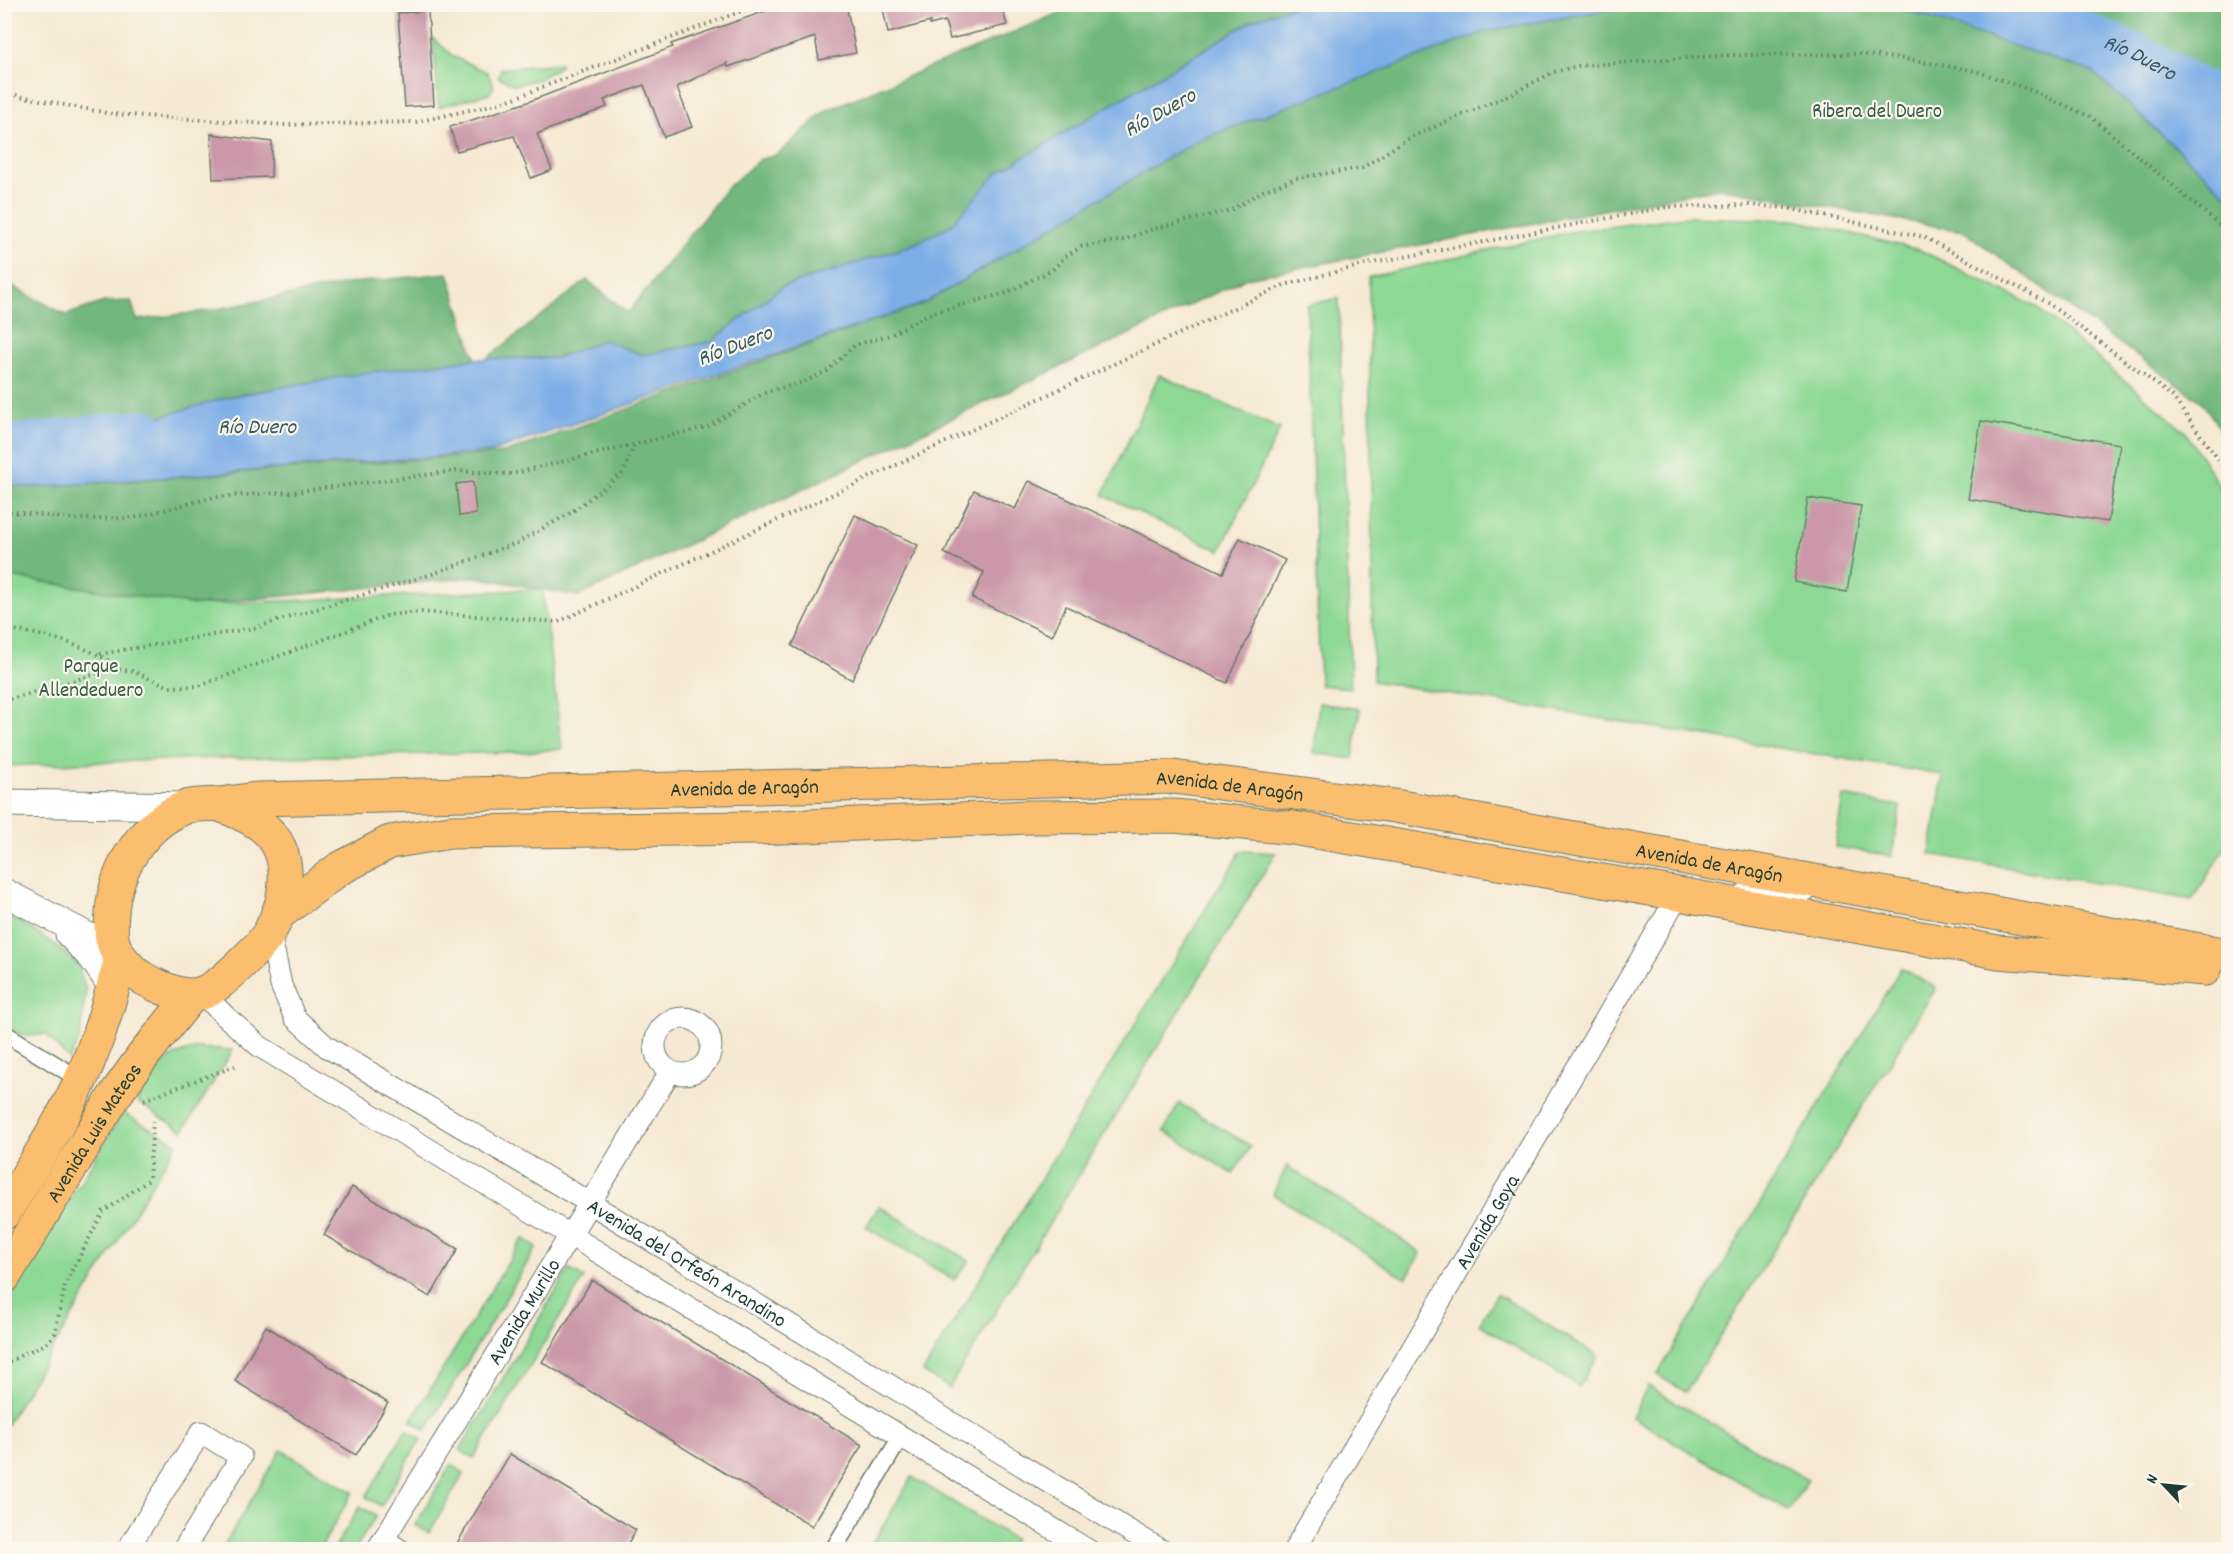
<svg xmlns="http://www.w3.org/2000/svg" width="2233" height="1554" font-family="Dekko,sans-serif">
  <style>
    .green { fill: #8dd894; stroke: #568a64; stroke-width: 1.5 }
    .forest { fill: #72b87e; stroke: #487a59; stroke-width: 1.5 }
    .water { fill: #7cade7; stroke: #4e758e; stroke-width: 1.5 }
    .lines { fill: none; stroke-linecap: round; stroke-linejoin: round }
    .river { stroke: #7cade7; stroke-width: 38 }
    .building { fill: #cb98a9 }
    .pedestrian-casing { stroke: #6a796c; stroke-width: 19 }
    .minor-casing { stroke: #6a796c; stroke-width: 23 }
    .tertiary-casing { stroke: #6a796c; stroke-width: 29 }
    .trunk-casing { stroke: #6a796c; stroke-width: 35 }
    .path { stroke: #6a796c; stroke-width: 4; stroke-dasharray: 1.5 4.5; stroke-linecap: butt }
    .pedestrian { stroke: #fff; stroke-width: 16 }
    .minor { stroke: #fff; stroke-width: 21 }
    .tertiary { stroke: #fff; stroke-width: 27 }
    .trunk { stroke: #fbbe6e; stroke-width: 33 }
    .labels { text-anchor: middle; stroke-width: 4.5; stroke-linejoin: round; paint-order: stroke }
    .park-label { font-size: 21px; fill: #355c47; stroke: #fbf7ec }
    .street-label { font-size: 21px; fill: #1f3d34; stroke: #fbf7ec }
    .water-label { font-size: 22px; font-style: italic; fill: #365961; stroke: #fbf7ec }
  </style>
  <rect width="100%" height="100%" fill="#fbf7ec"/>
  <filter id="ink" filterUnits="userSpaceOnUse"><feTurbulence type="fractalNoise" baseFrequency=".0167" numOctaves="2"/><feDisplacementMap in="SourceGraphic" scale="12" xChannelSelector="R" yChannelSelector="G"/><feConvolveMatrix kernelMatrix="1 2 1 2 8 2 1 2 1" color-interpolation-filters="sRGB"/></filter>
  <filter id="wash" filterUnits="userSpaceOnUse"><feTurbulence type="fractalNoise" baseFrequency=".008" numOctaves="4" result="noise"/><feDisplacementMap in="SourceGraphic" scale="24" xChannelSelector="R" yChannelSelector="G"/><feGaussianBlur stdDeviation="1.35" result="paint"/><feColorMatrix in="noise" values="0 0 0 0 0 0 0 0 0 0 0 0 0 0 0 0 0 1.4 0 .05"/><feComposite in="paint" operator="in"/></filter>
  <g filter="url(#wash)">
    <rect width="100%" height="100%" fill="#f6e9d3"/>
    <path class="green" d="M433,38L454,57L487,72L494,86L490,93L439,107Z
      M560,63V66L539,79L515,85L498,77L501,69Z
      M1684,217L1795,220L1920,250L2036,307L2185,431L2228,500V843L2192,900L1930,854L1943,775L1373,681L1369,277L1570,232Z
      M1339,298L1351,688L1320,685L1307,305Z
      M1159,375L1280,429L1220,551L1103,495Z
      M4,576L195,605L542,589L562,749L525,752L184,759L5,766Z
      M1319,703L1360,709L1353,759L1314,753Z
      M1843,796L1900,806L1892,856L1835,847Z
      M1241,851L1276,853L949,1388L923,1372Z
      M4,912L56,945L78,965L86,990L80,1037L69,1060L46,1034C30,1038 19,1035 5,1027Z
      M1901,968L1936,988L1686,1392L1657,1375Z
      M198,1048L233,1050L183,1131L137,1102C145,1085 157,1065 174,1056C181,1052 190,1050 198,1048Z
      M1179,1103L1251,1146L1233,1174L1164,1131Z
      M123,1113L177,1143L5,1427L4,1306Z
      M1287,1166L1421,1252L1406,1279L1273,1194Z
      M879,1206L969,1261L954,1280L866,1227Z
      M523,1238L537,1247L426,1430L411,1421Z
      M569,1269L584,1278L473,1459L460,1450Z
      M1497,1294L1598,1356L1579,1387L1479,1324Z
      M1648,1386L1808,1480L1788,1511L1632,1417Z
      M406,1430L421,1439L381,1506L366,1497Z
      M281,1450L353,1492L320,1549H222Z
      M451,1465L464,1473L429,1533L415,1525Z
      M912,1477L1014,1539L1008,1549H869Z
      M360,1506L376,1516L355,1549H334Z"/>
    <path class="forest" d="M1078,5H1300L1255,19L998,173L950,226L910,246L782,287L711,342L642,355L604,341L556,358L486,359L587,280L628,313L727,188L759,160L778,154L825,111Z
      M1634,5H1891L2093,72L2228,196V441L2202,402L1963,231L1719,188L1247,278L579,596L476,577L195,605L5,576L4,486L42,487L504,453L925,303L1196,141L1487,31Z
      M2015,5H2228V103L2134,51Z
      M448,273L475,359L363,373L232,396L100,434L5,445L4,282L66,315L104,302L131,301L137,320L207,311L352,283Z"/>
    <path class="water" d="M1300,4L1634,5L1487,31L1196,141L925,303L492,452L42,487L5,486V445L100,434L232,396L363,373L475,359L556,358L604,340L642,355L711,342L782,287L910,246L950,226L997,173L1255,19Z
      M1891,5H2012L2134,51L2228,103V196L2093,72Z"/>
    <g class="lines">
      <g class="river">
        <path id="s1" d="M2015,4L2134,51L2228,103"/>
        <path d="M4,445L144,428"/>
      </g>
    </g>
    <g id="blocks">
      <path class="building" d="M786,4H846L856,53L819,60L815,37L728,67L727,63L677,87L692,127L664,137L644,85L604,100L607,107L537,134L552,170L531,178L514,136L457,151L450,127L525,103L673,47L671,44Z
        M882,4H1001L1007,25L950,39L945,21L930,25V22L888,33Z
        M428,11L434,105L405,107L398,13Z
        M211,134L272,142L271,177L213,179Z
        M1981,421L2120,444L2108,522L1968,499Z
        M1029,481L1223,573L1240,538L1285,560L1227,683L1066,606L1052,636L972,598L984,572L944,553L974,490L1015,509Z
        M473,482L476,514L459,516L456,484Z
        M1808,498L1861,506L1847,592L1794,582Z
        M855,515L918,545L852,680L792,646Z
        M352,1187L458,1249L430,1297L324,1235Z
        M592,1280L862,1445L812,1526L542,1362Z
        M266,1326L388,1403L356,1455L235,1381Z
        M510,1454L636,1530L624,1550H453Z"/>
    </g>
  </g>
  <g filter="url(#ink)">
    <use href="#blocks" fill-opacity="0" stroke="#6a796c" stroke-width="1.5"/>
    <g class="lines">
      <defs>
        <path id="pedestrian" d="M4,1033L66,1071
          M833,1550L902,1435"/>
        <g id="minor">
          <path d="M1745,894H1799L1807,890L1812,881"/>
          <path id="s2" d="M270,933L281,985L295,1018L327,1047L588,1202L1161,1550"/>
          <path d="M202,993L225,1016L259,1046L1088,1550"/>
          <circle cx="683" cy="1046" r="28"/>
          <path d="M383,1539L400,1550"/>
          <path d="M127,1550L201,1432L241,1457L183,1550"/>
          <path id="s3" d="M377,1550L670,1072"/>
          <path id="s4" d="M1294,1550L1679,894H1689"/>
        </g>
        <path id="tertiary" d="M4,803L188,806
          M4,892L97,941L114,945
          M69,934L93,959L113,988"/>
        <g id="trunk">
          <path id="s5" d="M218,804C234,811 250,816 263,827C295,853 288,899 270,931C264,943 252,953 243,962C230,974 213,992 195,995C179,997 144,982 132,970C125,963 117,955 114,945C110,935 111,924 112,913C115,868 143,824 186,807C196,804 208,805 218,804C232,803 245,800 259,799L1173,777L1395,806L2228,955"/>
          <path d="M277,915L339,869L390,842L450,832L757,828L1029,817L1174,816L1293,828L1679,894L1998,952L2205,969"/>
          <path d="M4,1213C31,1169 61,1124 82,1077C99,1039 110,999 121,959"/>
          <path id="s6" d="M4,1277L115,1095L143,1056L192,995"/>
        </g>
      </defs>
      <use href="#pedestrian" class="pedestrian-casing"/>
      <use href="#minor" class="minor-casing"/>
      <use href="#tertiary" class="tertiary-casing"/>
      <use href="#trunk" class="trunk-casing"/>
      <path class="path" d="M4,93L112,114L285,125L416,122L501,103L760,4
        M4,511L73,519L133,518L214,497L294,492L456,471L511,474L707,427L766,392L804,382L827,371L855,345L890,335L928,314L1006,293L1052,270L1066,256L1081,247L1124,240L1149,230L1231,210L1263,191L1296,178L1362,168L1409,138L1504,97L1554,72L1578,66L1730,55L1858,54L1906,59L1976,71L2035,92L2091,117L2228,232
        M4,629C46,634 87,645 122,669
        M100,654L254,628L432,574L517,543L572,512L623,473L635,443
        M4,701L113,669L132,671L170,687L199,686L389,615L421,612L558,622L1284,285L1367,264L1667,207L1749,205L1787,208L1924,237L2049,304L2172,396L2228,473
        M144,1100L235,1066
        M4,1365L23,1354L46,1344L55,1333L66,1282L103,1212L149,1180L153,1121"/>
      <use href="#pedestrian" class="pedestrian"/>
      <use href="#minor" class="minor"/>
      <use href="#tertiary" class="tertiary"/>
      <use href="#trunk" class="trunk"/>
    </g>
  </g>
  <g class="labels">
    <g class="park-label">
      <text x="1877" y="117">Ribera del Duero</text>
      <text x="91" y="672">Parque<tspan x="91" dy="24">Allendeduero</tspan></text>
    </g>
    <g class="street-label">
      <text dy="7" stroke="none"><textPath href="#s5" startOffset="1578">Avenida de Aragón</textPath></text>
      <text dy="7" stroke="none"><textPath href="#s5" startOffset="1092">Avenida de Aragón</textPath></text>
      <text dy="7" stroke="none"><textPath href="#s5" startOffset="2064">Avenida de Aragón</textPath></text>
      <text dy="7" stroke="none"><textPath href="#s6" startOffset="170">Avenida Luis Mateos</textPath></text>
      <text dy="7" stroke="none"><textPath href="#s4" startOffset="381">Avenida Goya</textPath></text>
      <text dy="7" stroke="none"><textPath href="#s2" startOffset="552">Avenida del Orfeón Arandino</textPath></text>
      <text dy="7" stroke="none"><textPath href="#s3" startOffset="280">Avenida Murillo</textPath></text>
    </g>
    <g class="water-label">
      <text dy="8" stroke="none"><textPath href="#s1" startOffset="136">Río Duero</textPath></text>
      <text transform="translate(1159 111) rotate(-29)" y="8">Río Duero</text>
      <text transform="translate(734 344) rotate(-21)" y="8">Río Duero</text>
      <text x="257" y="433">Río Duero</text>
    </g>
  </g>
  <rect width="2233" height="1554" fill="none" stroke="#fbf7ec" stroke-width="24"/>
  <g transform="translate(2164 1485) rotate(296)" stroke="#fbf7ec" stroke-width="4.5" paint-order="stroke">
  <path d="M0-4.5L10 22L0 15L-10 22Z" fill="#1f3d34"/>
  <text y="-9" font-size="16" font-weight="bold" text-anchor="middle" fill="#1f3d34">N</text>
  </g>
</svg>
